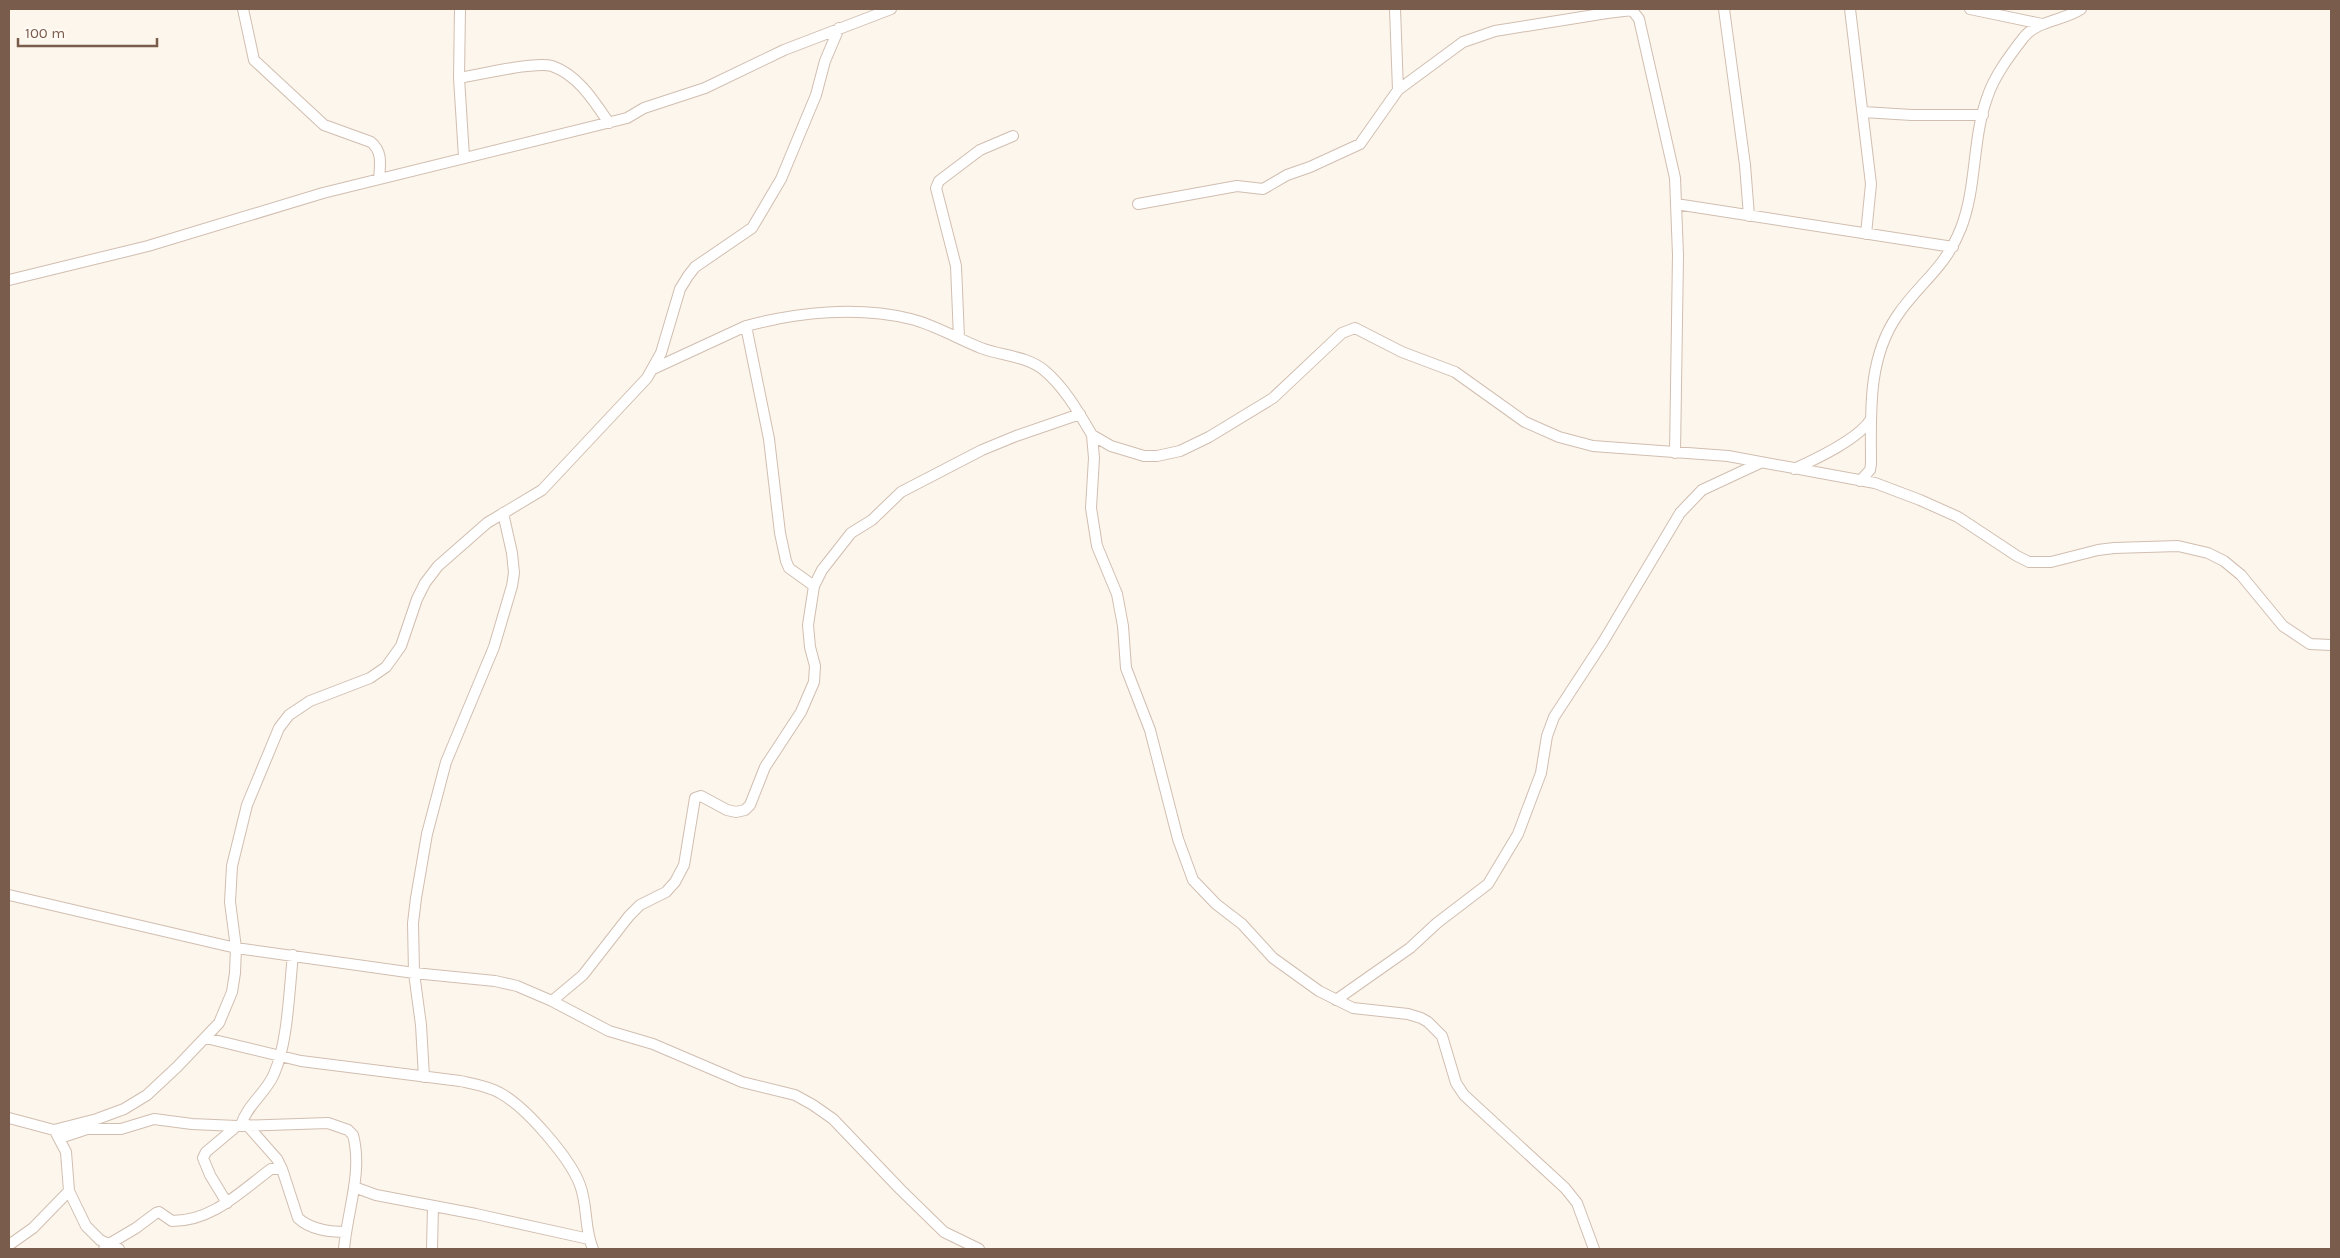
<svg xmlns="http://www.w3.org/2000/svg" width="2340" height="1258" font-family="Karla,sans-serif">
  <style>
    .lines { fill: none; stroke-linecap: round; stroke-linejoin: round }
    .minor-casing { stroke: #d1beb0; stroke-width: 12 }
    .minor { stroke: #fff; stroke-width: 10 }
  </style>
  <rect width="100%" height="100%" fill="#fdf6ec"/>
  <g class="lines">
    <defs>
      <path id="minor" d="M243,9L254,60L324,125L371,142C383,152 380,165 379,179
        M460,9L459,78L464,157
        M1395,9L1398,90
        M1724,9L1745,165L1749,216
        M1850,9L1871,184L1866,234
        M1970,9L2042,24
        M1601,11L1607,13L1632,10L1639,19L1675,178L1678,255L1675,453
        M459,78C480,75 534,61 552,66C578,75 594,101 609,123
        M1863,112L1912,115H1983
        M1138,204L1237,186L1263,189L1287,175L1310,167L1360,144L1398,90L1463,42L1495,31L1607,13
        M1676,204L1953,247
        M9,280L148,246L323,193L627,118L644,108L705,88L784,50L891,9
        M746,326L769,439L780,533L786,561L789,568L814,586
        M959,338L956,266L936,188L939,181L980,150L1013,136
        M653,369L746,326C798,312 858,306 911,319C935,325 958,339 981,348C1002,356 1028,356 1045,371C1065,388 1079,413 1092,435L1111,446L1144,456H1157L1180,451L1209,437L1273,398L1342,333L1355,328L1402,352L1455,372L1525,422L1559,437L1593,446L1728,456L1875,483L1920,500L1958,517L2017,556L2029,562H2051L2098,550L2114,548L2178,546L2208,553L2224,561L2241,575L2283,626L2310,644L2331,645
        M1092,435L1094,458L1091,508L1097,546L1117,594L1123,626L1126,668L1150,730L1178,839L1193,880L1216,904L1242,924L1273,958L1319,991L1353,1008L1408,1014L1421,1018L1428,1022L1442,1036L1456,1083L1464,1095L1565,1188L1577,1203L1594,1249
        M1794,469C1816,459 1859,439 1871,419
        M1860,481L1870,470L1871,464C1871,414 1867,360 1897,316C1919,283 1945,269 1961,228C1977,187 1972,140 1987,98C1994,76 2010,55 2024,37C2038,20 2063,21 2081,9
        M9,895L236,948L414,973L495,981L517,986L552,1001L609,1031L653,1044L742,1082L795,1095L813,1105L833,1119L900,1189L944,1232L979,1249
        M1336,1000L1410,948L1437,923L1488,884L1518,834L1541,773L1547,736L1554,717L1603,642L1680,513L1702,490L1760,463
        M552,1001L583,975L629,916L640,905L666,892L675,882L684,865L695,798L701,796L727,810L736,812L745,810L750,805L765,767L801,712L814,682L815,666L810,647L808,625L814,586L822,570L851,533L872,520L901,492L982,450L1016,436L1080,414
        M206,1038L301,1061L460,1081C474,1084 488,1086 500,1093C526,1107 570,1158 580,1185C588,1206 584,1229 593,1249
        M424,1077L421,1025L414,973L413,923L416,898L427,834L446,762L494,647L512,586L514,573L512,553L503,513
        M9,1118L54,1130L97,1119L124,1109L147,1095L177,1067L219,1023L232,992L235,973L236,948L230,902L232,866L247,805L279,728L289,715L310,701L370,678L386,667L401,646L417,599L425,583L438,566L487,523L542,490L647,378L661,353L680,289L688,276L695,267L752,228L781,179L816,95L825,61L839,28
        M241,1125C247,1105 266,1093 274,1074C288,1042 289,991 293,955
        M247,1125L277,1159L282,1169L298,1218C311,1230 329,1232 346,1232
        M60,1138L87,1129H121L154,1119L192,1124L237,1126L328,1123L348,1130L353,1135C363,1172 347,1212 344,1249
        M354,1187L376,1195L476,1214L589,1239
        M69,1191L86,1226L100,1240L119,1249
        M227,1203L210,1175L203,1158L206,1152L237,1126
        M9,1245L33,1228L69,1191L66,1152L56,1133
        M104,1249L109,1244L136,1228L156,1213L159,1212L172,1221C211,1221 238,1194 267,1172L271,1169H282
        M432,1249L433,1206"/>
    </defs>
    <use href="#minor" class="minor-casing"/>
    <use href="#minor" class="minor"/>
  </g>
  <rect width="2340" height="1258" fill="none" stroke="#7a5c4d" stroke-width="20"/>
  <path d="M18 38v8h139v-8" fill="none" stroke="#7a5c4d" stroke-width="2.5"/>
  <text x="25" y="38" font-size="15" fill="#7a5c4d" stroke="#fffaf3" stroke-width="4" paint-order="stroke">100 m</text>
</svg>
